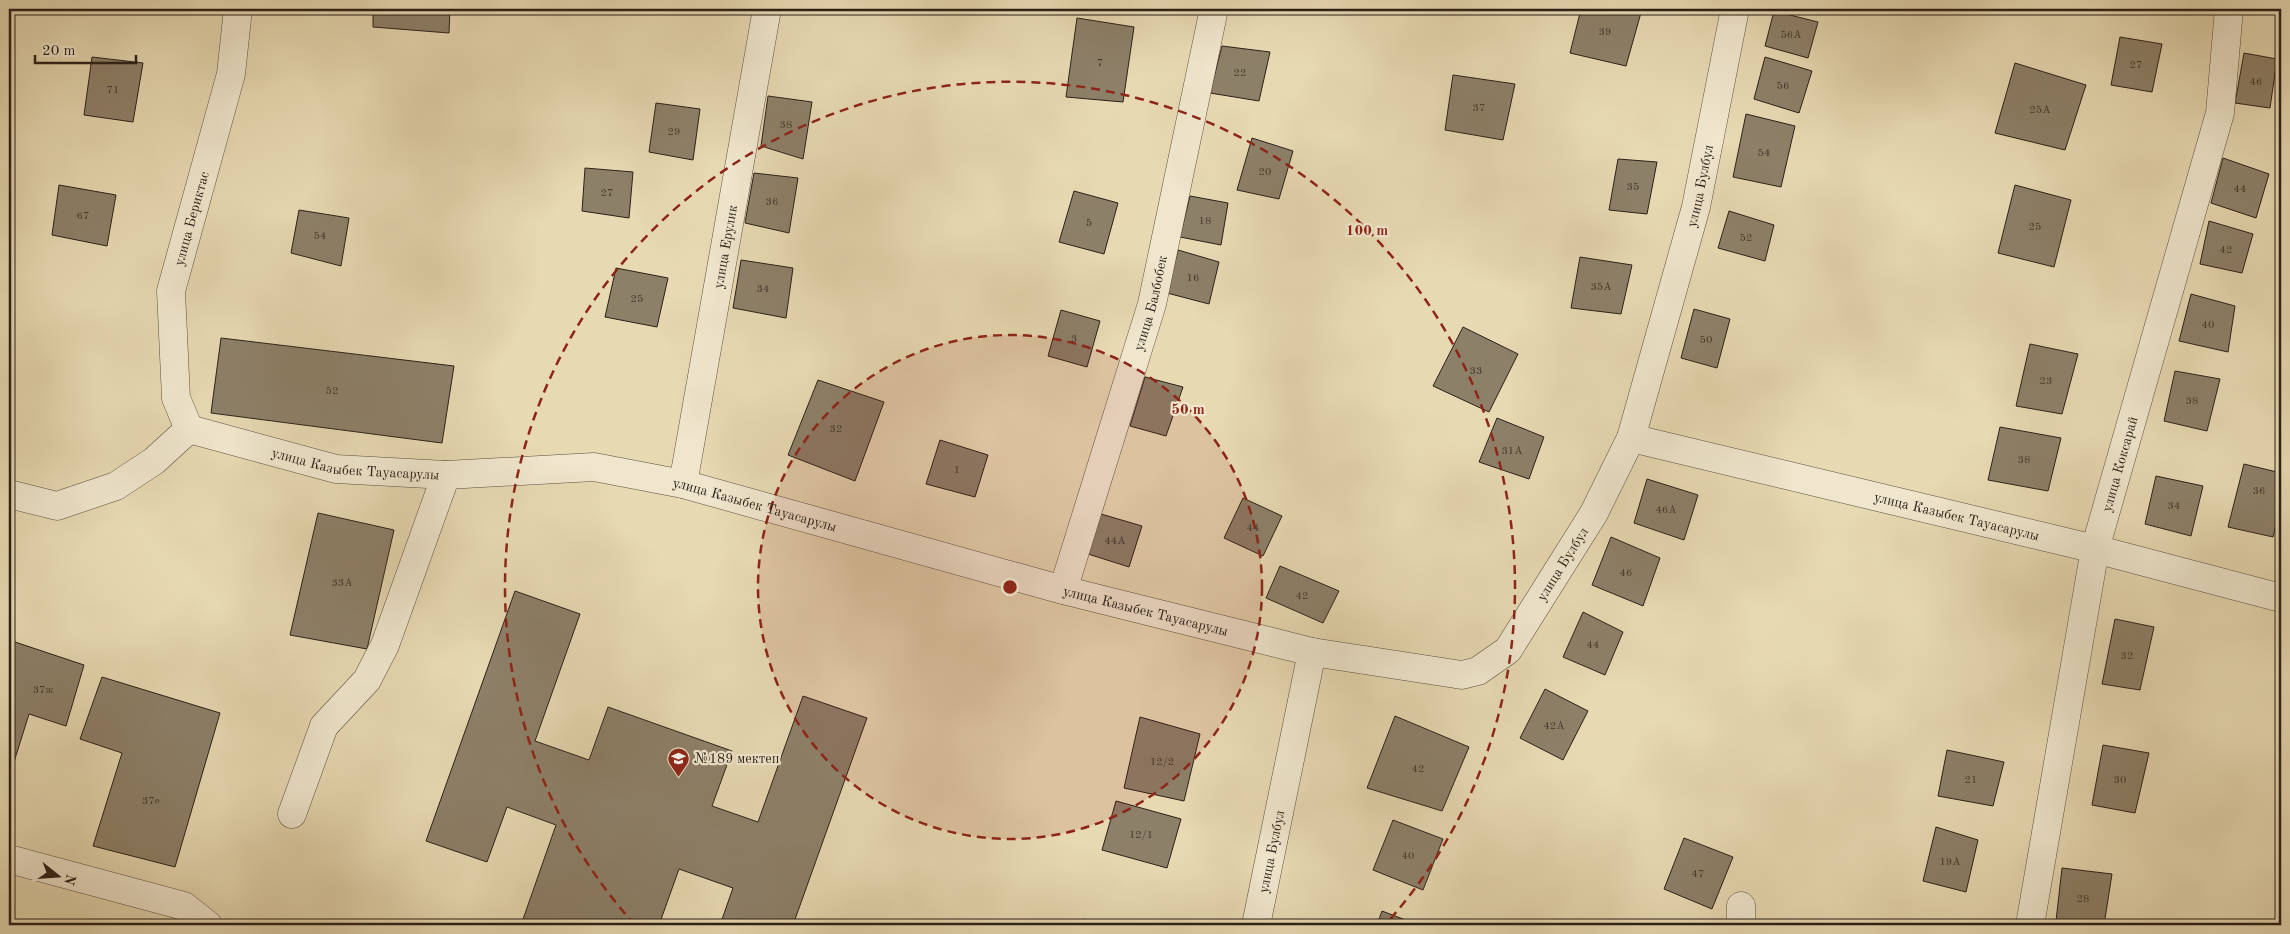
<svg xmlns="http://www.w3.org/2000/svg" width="2290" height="934" font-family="'Old Standard TT',serif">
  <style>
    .building { fill: #8d8069; stroke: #2b2019 }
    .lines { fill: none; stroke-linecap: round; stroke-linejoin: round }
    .minor-casing { stroke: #5a4e3f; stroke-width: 29 }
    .minor { stroke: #efe6cd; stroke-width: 28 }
    .ring { fill: none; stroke: #8f2418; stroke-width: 2.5; stroke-dasharray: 9 6 }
    .labels { text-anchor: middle; stroke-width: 4.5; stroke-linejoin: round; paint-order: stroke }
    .number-label { font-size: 11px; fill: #44382d }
    .street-label { font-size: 14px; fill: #2b2019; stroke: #efe6cd }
    .poi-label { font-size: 14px; fill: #2b2019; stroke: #efe6cd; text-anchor: start }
    .centre { fill: #8f2418; stroke: #efe6cd; stroke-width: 2.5 }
    .ring-label { font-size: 15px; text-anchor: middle; font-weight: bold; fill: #8f2418; stroke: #efe6cd; stroke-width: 4.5; stroke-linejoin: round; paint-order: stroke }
  </style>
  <rect width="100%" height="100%" fill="#e7d9b2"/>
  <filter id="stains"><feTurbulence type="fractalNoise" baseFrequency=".004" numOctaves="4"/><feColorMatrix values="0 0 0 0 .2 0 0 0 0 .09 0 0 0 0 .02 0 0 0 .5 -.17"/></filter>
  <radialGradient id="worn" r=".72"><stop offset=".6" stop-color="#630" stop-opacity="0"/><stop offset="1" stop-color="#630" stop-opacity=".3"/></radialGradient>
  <path class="building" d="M373,9H450L449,33L373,27Z
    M1581,9H1642L1626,66L1570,53Z
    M1774,11L1818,22L1808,58L1765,46Z
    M1077,18L1134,27L1123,102L1066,97Z
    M2120,37L2162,44L2152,92L2111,85Z
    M1222,46L1270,52L1259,101L1210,93Z
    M2244,53L2277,59L2270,108L2235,103Z
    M92,57L143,63L133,122L84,115Z
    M1765,57L1812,71L1799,113L1754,99Z
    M2015,63L2086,85L2065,150L1995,133Z
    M1453,75L1515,84L1503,140L1445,130Z
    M768,96L812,102L803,159L761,146Z
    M656,103L700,109L693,160L649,152Z
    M1746,114L1795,126L1781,187L1733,177Z
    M1252,138L1293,151L1279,199L1237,190Z
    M2223,158L2269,174L2256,218L2211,203Z
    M1618,159L1657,162L1647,214L1609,210Z
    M585,168L633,172L629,218L582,211Z
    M754,173L798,178L789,233L745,223Z
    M59,185L116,195L107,246L52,235Z
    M2015,185L2071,200L2054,267L1998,253Z
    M1074,191L1118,203L1104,254L1059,242Z
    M1190,196L1228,203L1221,245L1180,237Z
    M299,210L349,218L341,266L291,253Z
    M1729,211L1774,225L1765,261L1718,248Z
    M2209,221L2253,234L2242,273L2200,264Z
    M1178,250L1219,262L1209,304L1167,293Z
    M1580,257L1632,265L1621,314L1571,308Z
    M741,260L793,268L786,318L733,308Z
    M616,268L668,278L657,327L605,317Z
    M2191,294L2235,306L2228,352L2179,341Z
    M1694,309L1730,319L1717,368L1681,358Z
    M1061,310L1100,321L1087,367L1048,356Z
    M1463,327L1518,354L1489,412L1433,386Z
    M221,338L454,366L442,443L211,413Z
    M2030,344L2078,354L2062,414L2016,406Z
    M2175,371L2220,379L2207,431L2164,421Z
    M1145,377L1183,387L1166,436L1130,426Z
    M818,380L884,402L855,481L788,455Z
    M1497,418L1544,437L1529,479L1479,462Z
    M2000,427L2061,438L2048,491L1988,480Z
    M940,440L988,455L975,497L926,484Z
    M2244,464L2281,473V507L2273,537L2228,527Z
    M2156,476L2203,486L2191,536L2145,524Z
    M1647,479L1698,495L1684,540L1634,523Z
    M1243,498L1282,516L1263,556L1224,538Z
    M318,513L394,530L367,649L290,635Z
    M1101,514L1142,526L1129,567L1088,554Z
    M1611,537L1660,558L1643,606L1592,585Z
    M1280,566L1339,591L1323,623L1266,598Z
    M515,591L580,614L535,741L589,760L608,707L732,751L712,806L758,822L803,696L867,718L793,925H720L733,888L679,869L659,925H521L556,825L507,807L487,862L426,841Z
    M1583,612L1623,632L1605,675L1563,657Z
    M2115,619L2154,627L2140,690L2102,684Z
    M9,640L84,665L66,726L29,714L9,778Z
    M102,677L220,713L175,867L93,846L122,753L80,739Z
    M1545,689L1588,711L1563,760L1520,738Z
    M1395,716L1469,747L1442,811L1367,788Z
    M1140,717L1200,734L1184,801L1124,788Z
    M2103,745L2149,753L2135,813L2092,805Z
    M1947,750L2004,762L1993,806L1938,796Z
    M1116,801L1181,819L1167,868L1102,850Z
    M1393,820L1443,839L1423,890L1373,870Z
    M1936,827L1978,840L1966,892L1923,881Z
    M1684,838L1733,857L1712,909L1664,889Z
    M2062,868L2112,874L2104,925L2056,921Z
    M1382,911L1419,925H1377Z
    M1083,919L1108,925H1082Z"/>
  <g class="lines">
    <defs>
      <g id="minor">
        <path id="s1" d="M189,429L336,469L446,475L594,467L683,484L1063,590L1312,652L1462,675L1478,671L1508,650L1594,513L1631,438L1696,207L1735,9"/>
        <path id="s2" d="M189,429L176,398L171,291L231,74L238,9"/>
        <path id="s3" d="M1631,438L2095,549L2281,598"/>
        <path id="s4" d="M683,484L767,9"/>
        <path d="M9,494L57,506L116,486L154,461L189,429"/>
        <path id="s5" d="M1063,590L1152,304L1214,9"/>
        <path d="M292,814L324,726L367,680L385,645L446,475"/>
        <path d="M9,859L184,906L208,925"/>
        <path id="s6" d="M1256,925L1312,652"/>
        <path d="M1741,925V906"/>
        <path id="s7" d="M2030,925L2095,549L2220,113L2229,9"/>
      </g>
    </defs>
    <use href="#minor" class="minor-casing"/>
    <use href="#minor" class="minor"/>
  </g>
  <circle cx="1010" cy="587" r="252" fill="#8f2418" fill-opacity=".12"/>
  <g class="ring">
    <circle cx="1010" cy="587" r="252"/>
    <path d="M635 925A505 505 0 1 1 1385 925"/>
  </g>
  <defs>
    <symbol id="school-pin" viewBox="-11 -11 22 30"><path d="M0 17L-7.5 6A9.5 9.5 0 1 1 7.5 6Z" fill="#8f2418" stroke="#efe6cd"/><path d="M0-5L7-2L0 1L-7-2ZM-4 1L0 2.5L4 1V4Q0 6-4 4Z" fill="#fff"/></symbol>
  </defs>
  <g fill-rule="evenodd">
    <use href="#school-pin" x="666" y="746" width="25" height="34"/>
  </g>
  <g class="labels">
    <g class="number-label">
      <text x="1605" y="35">39</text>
      <text x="1791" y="38">56А</text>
      <text x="1100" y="66">7</text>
      <text x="2136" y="68">27</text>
      <text x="1240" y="76">22</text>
      <text x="2256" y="85">46</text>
      <text x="1783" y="89">56</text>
      <text x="113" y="93">71</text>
      <text x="1479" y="111">37</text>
      <text x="2040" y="113">25А</text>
      <text x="786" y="128">38</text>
      <text x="674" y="135">29</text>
      <text x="1764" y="156">54</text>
      <text x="1265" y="175">20</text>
      <text x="1633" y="190">35</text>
      <text x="2240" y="192">44</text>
      <text x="607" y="196">27</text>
      <text x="772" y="205">36</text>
      <text x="83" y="219">67</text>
      <text x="1205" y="224">18</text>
      <text x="1089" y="226">5</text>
      <text x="2035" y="230">25</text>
      <text x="320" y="239">54</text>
      <text x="1746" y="241">52</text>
      <text x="2226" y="253">42</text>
      <text x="1193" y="281">16</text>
      <text x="1601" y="290">35А</text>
      <text x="763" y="292">34</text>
      <text x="637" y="302">25</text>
      <text x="2208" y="328">40</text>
      <text x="1074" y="342">3</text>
      <text x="1706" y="343">50</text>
      <text x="1476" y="374">33</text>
      <text x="2046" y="384">23</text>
      <text x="332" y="394">52</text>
      <text x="2192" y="404">38</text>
      <text x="836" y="432">32</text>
      <text x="1512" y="454">31А</text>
      <text x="2024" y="463">38</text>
      <text x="957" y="473">1</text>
      <text x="2259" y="494">36</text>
      <text x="2174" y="509">34</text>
      <text x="1666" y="513">46А</text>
      <text x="1253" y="531">44</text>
      <text x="1115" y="544">44А</text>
      <text x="1626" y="576">46</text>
      <text x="342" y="586">33А</text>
      <text x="1302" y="599">42</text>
      <text x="1593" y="648">44</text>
      <text x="2127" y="659">32</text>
      <text x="43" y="693">37ж</text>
      <text x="1554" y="729">42А</text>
      <text x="1162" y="765">12/2</text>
      <text x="1418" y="772">42</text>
      <text x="1971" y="783">21</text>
      <text x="2120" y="783">30</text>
      <text x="151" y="804">37е</text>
      <text x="1141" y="838">12/1</text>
      <text x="1408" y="859">40</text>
      <text x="1950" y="865">19А</text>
      <text x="1698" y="877">47</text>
      <text x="2083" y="902">28</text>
    </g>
    <g class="street-label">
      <text dy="5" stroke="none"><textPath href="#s1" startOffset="1864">улица Булбул</textPath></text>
      <text dy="5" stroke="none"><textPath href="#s2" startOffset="216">улица Бериктас</textPath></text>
      <text dy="5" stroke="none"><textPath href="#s4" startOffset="241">улица Ерулик</textPath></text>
      <text dy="5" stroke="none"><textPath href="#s5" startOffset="300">улица Балбобек</textPath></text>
      <text dy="5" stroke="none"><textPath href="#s1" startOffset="171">улица Казыбек Тауасарулы</textPath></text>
      <text dy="5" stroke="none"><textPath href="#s7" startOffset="470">улица Коксарай</textPath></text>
      <text dy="5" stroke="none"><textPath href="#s1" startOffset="576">улица Казыбек Тауасарулы</textPath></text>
      <text dy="5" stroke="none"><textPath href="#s3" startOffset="335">улица Казыбек Тауасарулы</textPath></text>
      <text dy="5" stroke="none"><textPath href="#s1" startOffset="1459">улица Булбул</textPath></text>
      <text dy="5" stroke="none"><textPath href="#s1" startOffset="981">улица Казыбек Тауасарулы</textPath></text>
      <text dy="5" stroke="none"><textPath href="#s6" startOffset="75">улица Булбул</textPath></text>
    </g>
    <g class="poi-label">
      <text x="694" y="763">№189 мектеп</text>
    </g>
  </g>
  <circle cx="1010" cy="587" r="8" class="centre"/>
  <g class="ring-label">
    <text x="1367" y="235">100 m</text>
    <text x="1188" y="414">50 m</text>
  </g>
  <rect width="2290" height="934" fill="none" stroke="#e7d9b2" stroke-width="30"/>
  <rect x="10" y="10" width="2270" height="914" fill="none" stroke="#2b2019" stroke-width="2.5"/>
  <rect x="15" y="15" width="2260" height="904" fill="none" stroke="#2b2019"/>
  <g transform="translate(58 876) rotate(107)" stroke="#efe6cd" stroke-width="4" paint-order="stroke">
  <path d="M0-4L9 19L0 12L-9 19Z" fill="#2b2019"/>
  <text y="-8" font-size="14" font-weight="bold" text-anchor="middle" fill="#2b2019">N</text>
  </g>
  <path d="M35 55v8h101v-8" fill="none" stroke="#2b2019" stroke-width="2.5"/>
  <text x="42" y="55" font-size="15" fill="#2b2019" stroke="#efe6cd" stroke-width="4" paint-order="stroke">20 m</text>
  <rect width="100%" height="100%" filter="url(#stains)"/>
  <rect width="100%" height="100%" fill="url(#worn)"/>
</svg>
